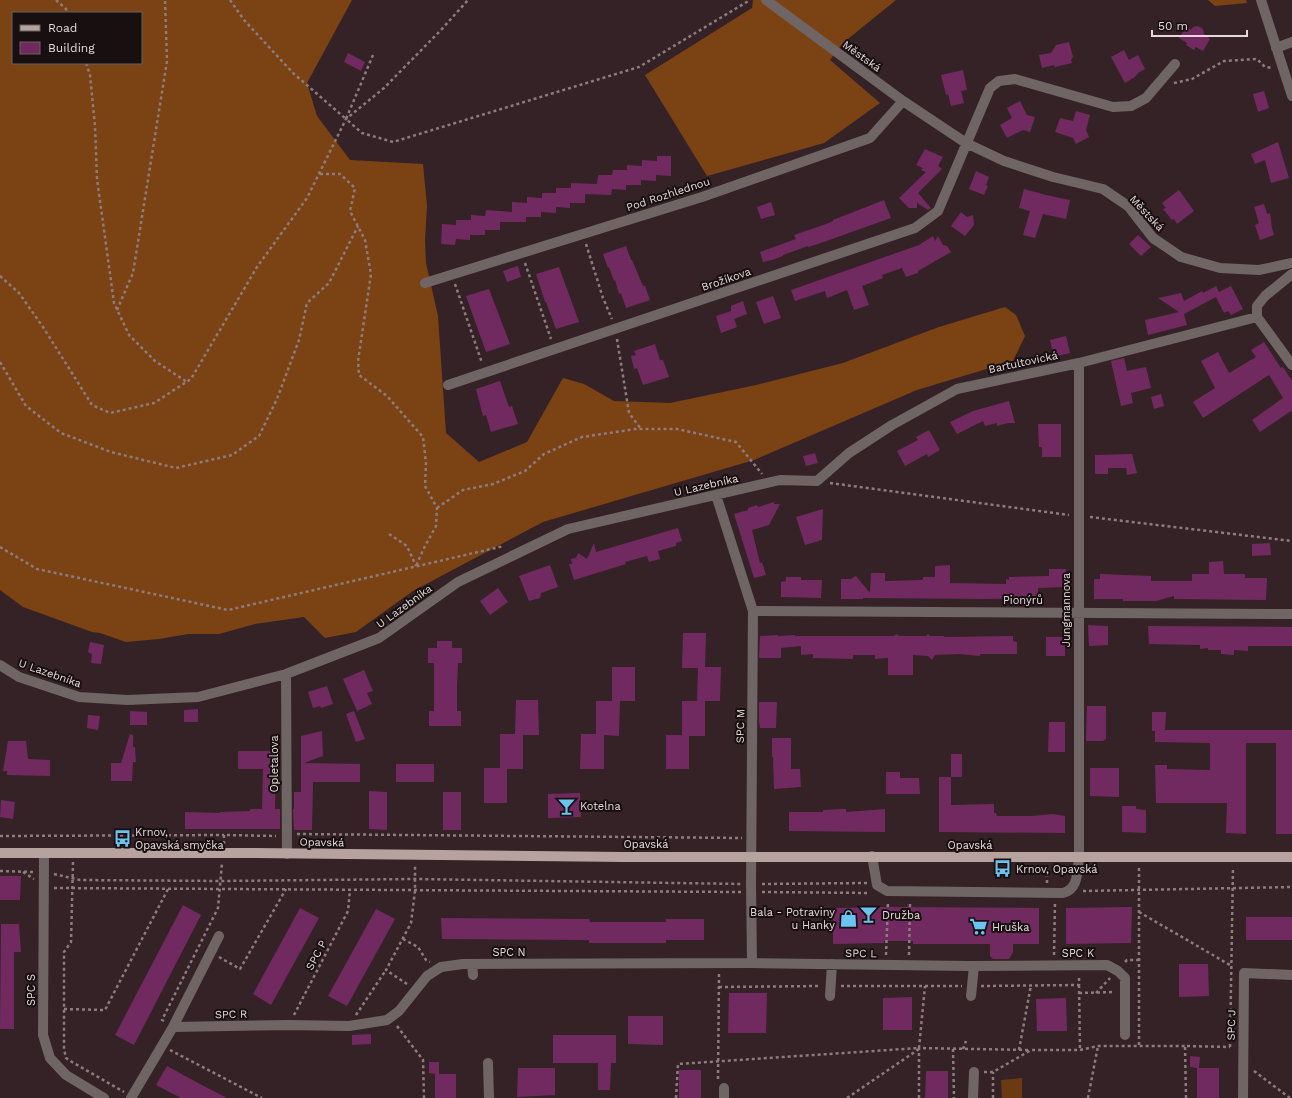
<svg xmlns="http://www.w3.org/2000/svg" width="1292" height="1098" font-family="'Work Sans',sans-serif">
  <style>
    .green { fill: #6c3a12 }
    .forest { fill: #7b4213; fill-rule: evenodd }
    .building { fill: #702a60 }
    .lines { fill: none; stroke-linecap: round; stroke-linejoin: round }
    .path { stroke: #8c7c80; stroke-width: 2.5; stroke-dasharray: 3 3; stroke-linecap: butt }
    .minor { stroke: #6f6564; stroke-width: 10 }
    .major { stroke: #b6a29e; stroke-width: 10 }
    .labels { text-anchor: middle; stroke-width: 4; stroke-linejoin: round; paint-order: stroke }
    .street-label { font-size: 11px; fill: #e6d9dc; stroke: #170f10 }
    .poi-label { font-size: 11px; fill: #e6d9dc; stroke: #170f10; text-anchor: start }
  </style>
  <rect width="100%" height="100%" fill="#352227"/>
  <path class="green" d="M1022,1078V1098H1002L1001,1080Z"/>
  <path class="forest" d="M0,0H352L307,83L317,116L350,160L423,164L427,206L425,240L426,263L438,316L446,433L479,462L527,442L563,378L584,384L614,401L670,403L756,385L843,363L939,327L1005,307L1016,315L1025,336L1013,361L917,390L754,460L543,522L413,591L356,632L325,638L304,617L255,624L219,634H188L159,639L126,642L100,633L92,632L23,607L0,590ZM13,13H141V63H13Z
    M753,0H896L843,43L830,60L880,103L824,143L707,176L645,75L752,8Z
    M1208,0H1246L1247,3L1215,6Z"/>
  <path class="building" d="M1198,26L1203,29L1204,34L1210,39L1203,51L1196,47L1194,50L1186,45L1187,43L1179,38L1186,27L1191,30L1193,27Z
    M1069,42L1073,57L1071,60L1072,63L1055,67L1054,65L1042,68L1039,55L1051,53L1056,45Z
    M1124,50L1129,60L1138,55L1145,69L1138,73L1135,77L1125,83L1111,57Z
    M348,53L365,62L361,71L344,62Z
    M963,70L967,90L961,91L964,103L951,106L948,94L946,95L941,75Z
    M1264,91L1269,108L1258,112L1253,94Z
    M1020,101L1027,115L1035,117L1030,132L1023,130L1007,138L1000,125L1012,118L1007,108Z
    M1076,111L1090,115L1086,130L1089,137L1076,144L1073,138L1055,132L1060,118L1073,121Z
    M1278,142L1289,178L1271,183L1265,160L1255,164L1251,154Z
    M925,149L943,157L938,166L942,169L918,193L931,208L928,210L917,203V208H909L899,198L926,172L921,170L923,168L916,165Z
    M657,156H671V176L656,175V181L641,180V185H626V190L612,189L611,195L585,194V203H570V208L556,207V213L541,212V217H526V222H500V230H485V235H470V240L456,239L455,245L441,244L442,224L456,225V220H471V215L485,216L486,210L512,212V202L527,203V197L542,198V193H556V188H571V183L597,184L598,175H612L613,170H627V165L642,166V160L657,161Z
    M976,171L989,177L986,185L988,186L984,195L969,189Z
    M1024,189L1046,195L1070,200L1066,219L1043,214L1035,238L1023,235L1030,211L1019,208Z
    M1179,190L1194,211L1177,224L1174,219L1172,220L1163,209L1166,208L1162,203Z
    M884,200L891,218L818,244L808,247V246L783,255V256L772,260L763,262L760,252L796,239L794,235L829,223L833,221V220Z
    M771,202L775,215L761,219L757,207Z
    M1264,204L1267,214L1270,213L1272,228L1274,235L1260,240L1255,225L1259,223L1254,207Z
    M961,212L967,217L973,215L974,225L965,236L951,226Z
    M1138,235L1151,247L1141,256L1129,244Z
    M933,236L935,241L938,236L943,245L947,246L951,252L918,271V273L906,277L902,268L882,275L883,278L862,286L869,305L854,310L847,290L827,298L825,291L795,301L791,290L919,245Z
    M626,246L631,260H632L643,286H645L650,300L626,308L621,293L619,294L615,280L614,281L609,267L608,268L603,254Z
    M518,266L521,277L507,282L503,271Z
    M559,267L579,322L556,329L546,302H545L536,274Z
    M1216,286L1219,292L1231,286L1243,309L1231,315L1228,311L1224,313L1216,297L1184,314L1187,325L1148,335L1145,320L1179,312L1158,298L1181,293L1184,301L1202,291L1203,293Z
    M489,289L510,344L486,352L466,296Z
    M773,296L781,318L764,324L756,302Z
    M743,301L747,314L734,319L737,327L721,333L716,316L731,311V306Z
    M1066,336L1070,353L1054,357L1050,340Z
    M1264,342L1281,368L1283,367L1292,381V412L1291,411L1260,432L1252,420L1283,398L1269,375L1203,418L1193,402L1215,388L1201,361L1218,352L1229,373L1256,357L1251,350Z
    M655,344L660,360H663L669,377L643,385L637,368L634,369L631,356L636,355L634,351Z
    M1124,358L1127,371L1146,367L1151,388L1131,393L1133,403L1121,406L1111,361Z
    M500,381L509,407L512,406L518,424L491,432L486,415L483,416L476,389Z
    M1161,394L1164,406L1154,409L1151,397Z
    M1009,401L1015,423H1008L997,426V423L985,426L983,421L957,434L950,422L973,411Z
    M1038,424H1061V457H1042V447H1039Z
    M929,430L940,450L928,457L927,454L905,466L897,451L918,440L916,437Z
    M815,453L818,463L806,466L803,456Z
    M1132,454L1137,473L1127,475L1126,468H1108V474H1095V455Z
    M774,502V504H780L769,525L752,530L760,563L762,562L766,575L754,578L734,514L748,510V508L757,505L758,507Z
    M823,509L822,540L805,545L796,517Z
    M678,528L682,541L676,543V546L658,551L660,559L649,562L647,556L625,562L626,564L574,580L569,564H572L571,559L576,558L578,553L587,559L594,543L596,552Z
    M1270,543L1271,555L1252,556V544Z
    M1223,561L1224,574H1245V578H1267L1266,600L1174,599V596L1156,601H1123V599H1094V579H1100V574L1151,576V581H1192V574H1209V562Z
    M550,565L558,587L541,593L540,598L529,601L519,576Z
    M950,565V583L1006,584V579L1009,580V577L1049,576V569H1066V587L1038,588V598L985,599L863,598V599H841V579H851L856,576L870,593L871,573H885V581L923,580V577H935V566Z
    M786,577H801V580H822L821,598L781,597V582L786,581Z
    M498,588L508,602L490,615L480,601Z
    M1088,625L1108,626V645L1089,646Z
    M1148,626L1292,627V646H1248V651L1234,650V655L1221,654V650H1208V648L1200,649V645L1149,644Z
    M683,633H706L705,667H721L720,701H705V736H689V769H666V735H682V701H697L698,668H682Z
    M897,634L899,636H926L928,634L930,636H944V637L1013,636V641L1017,642V654H980V656L959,654L935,655L932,660L928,656L913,655V675H888V658L875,659V655H853V659L813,658V654L801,655V646L781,648V658H759L760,636L778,635V636L795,635V636H894Z
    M1046,637H1065V656H1046Z
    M437,641H452V648H462V663H458L457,687V711H461V726H429V711H434V663H428V648H437Z
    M90,642L104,645L101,664L91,663L92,654L88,652Z
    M612,667H635V701H620L619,736L604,735V769H580L581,734H596V701H612Z
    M364,670L373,691L367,693L372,704L357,711L343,679Z
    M327,686L333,704L321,708L320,706L313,708L308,692Z
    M516,700H538L539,735H523V769H507V803H484V768H500V734H515Z
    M759,702H777L776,728H760L759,722Z
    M1087,706H1106V739L1103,741H1086Z
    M198,709V722H184V710Z
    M130,711L147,712V725H130Z
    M354,711L365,739L356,742L346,714Z
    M1152,712H1166L1165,730H1292V834H1276V743H1246V834L1226,833L1227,803H1156L1155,765H1167V769L1210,770V743L1155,742V731H1152Z
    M88,715L100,716L98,730L87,728Z
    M1049,722H1065V752H1048Z
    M322,731L323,756L304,763L360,764V782H313L312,830H294L293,809H294V792H301V736Z
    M130,734L133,735V747H135L136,762H133L132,781H111V763H121Z
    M772,738H791V769H800L801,787L774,789L773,757H772Z
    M8,741H26L28,759L50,760V776L7,775V771H3Z
    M238,751H276L275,809H280V829H185V812L220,813V812L250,811V809H262L263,769H238Z
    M951,754H962V777H951Z
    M396,764H434V782H396Z
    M1090,768H1119V797L1090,796Z
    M886,772H900V778H919L920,794H886Z
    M939,777H951V805L994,804V813H996L997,816H1032L1053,814L1065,816V833L939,832Z
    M369,791L387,792V830L369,829Z
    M443,792H461V830H443Z
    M580,793L581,817L548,818V794Z
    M1,800L15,802L13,819L0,817Z
    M1122,806H1136V809L1146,810V833L1122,832Z
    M840,809H846V812L885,809V832L789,831V812H823V810Z
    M0,876H21L20,900H0Z
    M183,905L201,915L134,1045L115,1035Z
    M884,907L1039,908V944H1013V952L1009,959H993L990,956V944H913V941H884V943L833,944V908Z
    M1132,907L1131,943L1066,944V908Z
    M300,908L319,918L271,1005L253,994Z
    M376,909L395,919L347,1006L328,996Z
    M1246,917H1292V940H1246Z
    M441,918L589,919L590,922H666V919H704V940H666V943H589V940L442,939Z
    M1,924H19L21,952H14V1029H0Z
    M1179,964H1208L1209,996L1179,997Z
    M729,993H767L766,1033H728Z
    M912,997V1030H883V998Z
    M1066,998L1067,1031H1037L1036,999Z
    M628,1016H663V1045L628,1044Z
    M371,1034V1044L352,1045V1035Z
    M553,1035H616V1063H611L610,1090H598V1063H553Z
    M1190,1056L1200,1057L1199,1068H1219V1098H1197V1068L1190,1067Z
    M429,1062H439V1074H456V1098H435V1074L429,1073Z
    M167,1066L198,1083L227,1098H181L156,1085Z
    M518,1068H555V1095L517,1097Z
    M679,1070H701V1098H679Z
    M926,1071H948V1098H925Z"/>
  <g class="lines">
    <path class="path" d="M56,0L66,9L68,13
      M230,0L244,20L293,73L346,119
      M373,55L346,119L362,133L393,142L639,67L750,0
      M86,63L90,75L95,126L97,179L114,303L129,335L155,361L187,382
      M1174,83L1192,79L1224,61L1257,59L1265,67L1273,68
      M320,174H340L355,188L350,211L365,240L371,274L358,361L359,375L387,396L423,437L426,463L425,486L437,508L436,526L424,548L416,566
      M586,244L603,298L612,319
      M525,263L551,339
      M0,276L19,293L43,327L92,405L110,413L154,403L191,379L257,267L307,198L346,119L384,88L441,30L468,0
      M455,284L482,363
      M117,310L133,273L167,61L165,0
      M617,339L629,413L641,429
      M0,362L26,406L61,433L111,452L176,468L232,455L259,436L277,399L299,340L307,303L329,283L358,226
      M830,483L1069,515
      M437,508L463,490L493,484L525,471L544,454L582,437L636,429H677L736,442L762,474
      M1090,517L1292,541
      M389,534L407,546L416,566
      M0,547L37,569L228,610L504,546
      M297,834L742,838
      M0,836L224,835
      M224,844V835L276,836
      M73,862L71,942L64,952V1049L66,1058L72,1062L124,1092
      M1139,868V1047
      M0,871L33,872
      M23,872L34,879
      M54,874L80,880L221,881L415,879L741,884
      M1047,883V868
      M762,884L867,883
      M54,888L741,892
      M1083,891L1292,887
      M762,892L869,893
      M1139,912L1230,965
      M403,939L418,947L426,960L430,962
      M886,955L888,902
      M909,955L910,902
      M1054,955L1055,902
      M219,957L240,969L286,889
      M1125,962L1127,960H1139
      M407,984L386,970L411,923L415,891V866
      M1079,985L1080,1050
      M841,986H962
      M981,986L1079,985V976
      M719,987L820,986
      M1079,993L1115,992
      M1096,993L1110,978
      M64,1009L105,1010L168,889
      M294,1015L348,911L350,890
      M356,1015L386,970
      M164,1021L162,1020L218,908L222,863
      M397,1026L423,1060L424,1098
      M1230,1047L1233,867
      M919,1048L925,986
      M953,1049L954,1098
      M963,1049L966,1041
      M170,1050L262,1098
      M1019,1050L1031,985
      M1254,1071L1290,1098
      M984,1072H993L1031,1050H1080L1098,1046H1185
      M718,1079L719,974
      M676,1098L678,1064L919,1048
      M847,1098L919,1049
      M919,1098V1048L1030,1050
      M993,1098V1072
      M1088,1098L1098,1046
      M1186,1098L1185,1046L1230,1047"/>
    <path class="minor" d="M766,0L903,101L966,143L1004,161L1053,177L1103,189L1128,206L1153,238L1181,257L1220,268L1259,270L1292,263
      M1261,0L1292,96
      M1276,48L1292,42
      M1292,274L1265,296L1257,306V317L1292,365
      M425,283L702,197L870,138L903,101
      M448,385L915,228L938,211L990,88L999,81L1015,79L1113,107L1131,106L1146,98L1175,64
      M716,495L753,611L751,884L752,963
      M753,611L1292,614
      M0,665L19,677L79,697L127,700L198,697L286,674L379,638L458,582L568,529L780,480L817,481L849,453L892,425L957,389L1079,363L1257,317
      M286,674L287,854
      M44,854L43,1035L50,1058L66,1075L104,1098
      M872,856L877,885L887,891L1063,893C1079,889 1077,871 1079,857V363
      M472,964L473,975
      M830,996L832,964
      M971,996L974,966
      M173,1027L289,1025L349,1026L387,1020L399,1011L427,976L441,967L463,964L752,963L969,966L1107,965L1118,971L1125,978V1035
      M488,1063L489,1098
      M131,1098L173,1027L219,936
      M724,1098V1088
      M973,1098L974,1072
      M1243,1098L1244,973L1292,975"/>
    <path class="major" d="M0,853H251L624,857H1292"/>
  </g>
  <defs>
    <symbol id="bar-bare" viewBox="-9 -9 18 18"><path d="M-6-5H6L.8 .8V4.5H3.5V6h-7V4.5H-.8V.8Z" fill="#6bc3f2" stroke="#170f10" stroke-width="2.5" paint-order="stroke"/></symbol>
    <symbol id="bus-bare" viewBox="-9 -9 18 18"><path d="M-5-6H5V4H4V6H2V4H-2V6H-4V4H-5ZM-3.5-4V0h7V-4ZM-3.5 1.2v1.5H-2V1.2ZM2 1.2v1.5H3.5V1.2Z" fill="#6bc3f2" stroke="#170f10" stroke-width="2.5" paint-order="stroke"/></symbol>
    <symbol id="shop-bare" viewBox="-9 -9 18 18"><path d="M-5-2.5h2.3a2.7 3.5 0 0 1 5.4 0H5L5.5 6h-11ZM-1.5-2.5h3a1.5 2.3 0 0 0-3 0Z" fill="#6bc3f2" stroke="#170f10" stroke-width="2.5" paint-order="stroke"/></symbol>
    <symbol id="supermarket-bare" viewBox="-9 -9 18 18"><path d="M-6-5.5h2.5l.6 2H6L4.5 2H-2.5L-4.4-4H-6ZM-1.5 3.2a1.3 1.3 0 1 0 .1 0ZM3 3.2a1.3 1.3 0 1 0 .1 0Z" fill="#6bc3f2" stroke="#170f10" stroke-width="2.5" paint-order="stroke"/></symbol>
  </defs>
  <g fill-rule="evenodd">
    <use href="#bar-bare" x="554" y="794" width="25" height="25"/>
    <use href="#bus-bare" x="110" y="826" width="25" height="25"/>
    <use href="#bus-bare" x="990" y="856" width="25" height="25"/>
    <use href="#bar-bare" x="856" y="902" width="25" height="25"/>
    <use href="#shop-bare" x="836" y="906" width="25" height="25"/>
    <use href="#supermarket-bare" x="966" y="914" width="25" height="25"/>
  </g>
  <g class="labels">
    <g class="street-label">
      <text transform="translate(862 56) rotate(36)" y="4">Městská</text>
      <text transform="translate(668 194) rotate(-18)" y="4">Pod Rozhlednou</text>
      <text transform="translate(1147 213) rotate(47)" y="4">Městská</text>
      <text transform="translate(726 279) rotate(-19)" y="4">Brožíkova</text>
      <text transform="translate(1023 362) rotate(-12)" y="4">Bartultovická</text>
      <text transform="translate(706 485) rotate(-13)" y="4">U Lazebníka</text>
      <text x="1023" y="604">Pionýrů</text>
      <text transform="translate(404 606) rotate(-36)" y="4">U Lazebníka</text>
      <text transform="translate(1066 610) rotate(-90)" y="4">Jungmannova</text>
      <text transform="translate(50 673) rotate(19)" y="4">U Lazebníka</text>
      <text transform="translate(740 726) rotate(-89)" y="4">SPC M</text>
      <text transform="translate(274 764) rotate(-90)" y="4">Opletalova</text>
      <text transform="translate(322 842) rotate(1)" y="4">Opavská</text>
      <text x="646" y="848">Opavská</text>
      <text x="970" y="849">Opavská</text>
      <text x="509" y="956">SPC N</text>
      <text transform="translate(861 953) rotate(1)" y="4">SPC L</text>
      <text x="1078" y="957">SPC K</text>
      <text transform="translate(316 955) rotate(-62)" y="4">SPC P</text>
      <text transform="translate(31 990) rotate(-90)" y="4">SPC S</text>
      <text transform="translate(231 1014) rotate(-1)" y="4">SPC R</text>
      <text transform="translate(1231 1025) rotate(-89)" y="4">SPC J</text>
    </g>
    <g class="poi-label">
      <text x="580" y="810">Kotelna</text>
      <text x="135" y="836">Krnov,<tspan x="135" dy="13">Opavská smyčka</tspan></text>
      <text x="1016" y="873">Krnov, Opavská</text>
      <text x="835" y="916" text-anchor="end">Bala - Potraviny<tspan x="835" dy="13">u Hanky</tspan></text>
      <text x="882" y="919">Družba</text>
      <text x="992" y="931">Hruška</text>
    </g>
  </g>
  <rect x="12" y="12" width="130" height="52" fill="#170f10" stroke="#6a6062"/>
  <rect x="20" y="25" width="20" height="6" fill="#b6a29e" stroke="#6a6062"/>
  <text x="48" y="32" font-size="12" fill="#e6d9dc">Road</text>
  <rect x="20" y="42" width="20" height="12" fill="#702a60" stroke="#6a6062"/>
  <text x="48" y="52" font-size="12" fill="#e6d9dc">Building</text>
  <path d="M1152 30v6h95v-6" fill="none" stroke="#e6d9dc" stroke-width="2"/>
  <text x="1158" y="30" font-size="12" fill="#e6d9dc" stroke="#170f10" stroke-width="3" paint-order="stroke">50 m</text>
</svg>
